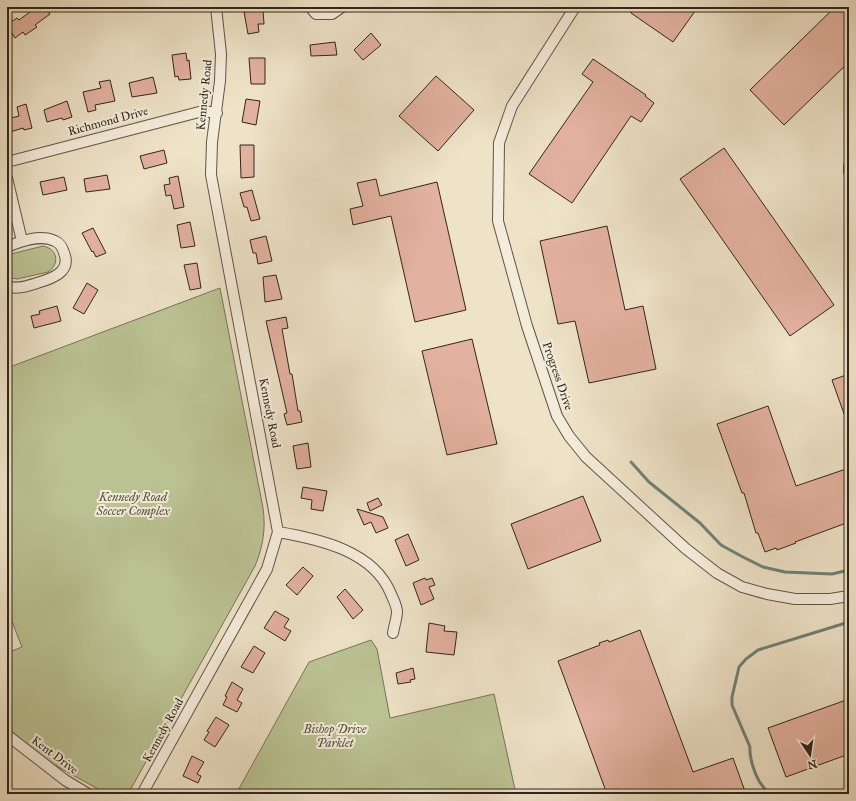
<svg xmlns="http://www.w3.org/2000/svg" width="856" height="801" font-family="'IM FELL Great Primer',serif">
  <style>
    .green { fill: #bbc394; stroke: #767458 }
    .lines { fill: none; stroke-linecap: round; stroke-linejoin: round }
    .stream { stroke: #6f8177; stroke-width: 3 }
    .building { fill: #e3b19f; stroke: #30261b }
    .minor-casing { stroke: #605546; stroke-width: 12 }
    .minor { stroke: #f4ecdb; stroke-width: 10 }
    .labels { text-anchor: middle; stroke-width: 4; stroke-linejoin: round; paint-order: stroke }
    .street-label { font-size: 12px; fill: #30261b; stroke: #f4ecdb }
    .park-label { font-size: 12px; font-style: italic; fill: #534d39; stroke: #f4ecdb }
  </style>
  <rect width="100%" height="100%" fill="#eee2c7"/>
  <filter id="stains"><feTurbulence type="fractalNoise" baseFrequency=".005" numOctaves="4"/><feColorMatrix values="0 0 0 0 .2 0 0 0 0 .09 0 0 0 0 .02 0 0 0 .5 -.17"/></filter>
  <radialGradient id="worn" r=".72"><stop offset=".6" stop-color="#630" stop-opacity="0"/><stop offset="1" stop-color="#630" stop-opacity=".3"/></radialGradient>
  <path class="green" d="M43,246C58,249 60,264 48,272L17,279L7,277V255Z
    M220,288L263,508C266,528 263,547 255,566L128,794H107L42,758L7,727V653L22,647L7,609V368Z
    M371,640L377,649L390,718L494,694L516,794H236L309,662Z"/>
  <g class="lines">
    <path class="stream" d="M631,462L649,482L700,523L721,545L741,556L763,567L785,572L832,574L849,570
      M768,794C765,788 762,786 759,781C754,772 749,757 750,747L732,705V697L739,667L746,659L758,650L849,622"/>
  </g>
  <path class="building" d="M37,7H45L50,14L35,25L37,27L25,35L23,32L15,38L7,25L17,18L19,20Z
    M635,7H698L673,42L631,13Z
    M835,7H849V62L784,125L750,90Z
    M263,10L264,24H258L259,32L248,34L244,12Z
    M371,33L381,45L363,60L354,50Z
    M335,42L337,55L311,56L310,45Z
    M186,53L187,61L189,60L191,79L179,80L178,76L175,77L172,55Z
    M249,58H265V84H251Z
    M593,59L646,95L645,96L654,103L641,122L631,116L572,203L529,174L593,82L582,74Z
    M436,76L474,110L438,151L399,116Z
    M153,77L157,93L132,97L129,83Z
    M110,80L115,101L95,105L96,110L88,112L83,92L101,88L99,82Z
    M246,99L260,101L256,125L242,122Z
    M67,101L72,117L63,120L62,118L47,122L44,110Z
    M26,104L32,128L24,130L23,128L7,133V119L19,116L17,107Z
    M240,145H254V177L241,178Z
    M724,148L834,305L790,336L680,179Z
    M164,150L167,163L144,169L140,156Z
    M107,175L110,189L86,192L84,179Z
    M178,176L184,207L174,209L171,195L166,196L164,185L170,184L169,178Z
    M64,177L67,190L43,195L40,182Z
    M376,179L380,196L437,182L466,310L415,322L391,216L353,225L350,209L363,206L357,183Z
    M252,190L260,219L251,221L247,207H244L240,193Z
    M190,222L195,246L181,248L177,225Z
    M607,226L625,310L643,306L656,369L589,383L575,321L558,324L540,241Z
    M93,228L106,253L96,257L93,251L92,252L82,233Z
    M266,236L272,261L258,264L256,253H253L250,240Z
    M197,263L201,288L190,290L184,265Z
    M276,275L282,299L265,302L263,277Z
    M87,283L98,290L84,314L73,308Z
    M57,306L61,321L34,328L31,316L40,314L39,311Z
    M286,317L288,328L282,329L290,374H292L298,411H300L302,422L287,425L284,414L287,413L266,321Z
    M472,339L497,444L447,455L422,351Z
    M849,374V425H848L832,380Z
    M768,406L796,486L849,468V522L795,542L796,543L777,550L776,548L765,552L758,533H756L744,493H742L717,424Z
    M308,443L311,467L297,469L293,446Z
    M303,487L327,491L323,511L311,509L312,500L301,498Z
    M583,496L601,541L528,569L511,524Z
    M378,498L382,505L370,511L367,503Z
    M357,509L383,517L388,528L376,533L371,522L364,525Z
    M408,534L419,560L406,566L395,540Z
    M303,567L313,576L297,595L286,585Z
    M425,578L426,580L432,578L435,585L429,587L434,599L421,605L413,583Z
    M345,589L363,610L353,619L337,597Z
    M275,611L289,619L284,627L291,631L285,641L264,628Z
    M429,623L445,626L444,631L457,632L454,655L426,652Z
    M640,630L693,772L733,758L746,794H607L558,661L600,645L599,643L608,640L609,642Z
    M254,646L265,653L253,673L241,667Z
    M413,668L415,679L410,680L411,682L398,684L396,673Z
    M232,682L243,689L237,700L242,703L237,712L223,705L227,697L225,696Z
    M849,699V754L786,777L768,728Z
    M216,717L229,725L215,747L204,740L209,732L207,731Z
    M192,756L204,762L197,774L201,776L198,783L183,776Z"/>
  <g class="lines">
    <defs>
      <path id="minor" d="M310,7L316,14H332L342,7
        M575,7L512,106L499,143L498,221L527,326L557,416L569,436L586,457L685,548L717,573L742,587L767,594L795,599H830L849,596
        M7,162L203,111L217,113
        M849,166V172
        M7,178L22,241
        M7,247C21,241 40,234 55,241C60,243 63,249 64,253C72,272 51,279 37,283C28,286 16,290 7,286
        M278,532C319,539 374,551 391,594C393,599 397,606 397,612C397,618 394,626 393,633
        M7,735L65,780L88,794
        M142,794L267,569L278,532L211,175L212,142L220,81L221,54L216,7"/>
    </defs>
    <use href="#minor" class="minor-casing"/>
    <use href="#minor" class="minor"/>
  </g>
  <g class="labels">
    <g class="street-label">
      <text transform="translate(204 95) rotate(-84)" y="4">Kennedy Road</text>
      <text transform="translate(108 121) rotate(-15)" y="4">Richmond Drive</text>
      <text transform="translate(558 376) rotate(71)" y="4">Progress Drive</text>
      <text transform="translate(270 413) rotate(79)" y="4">Kennedy Road</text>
      <text transform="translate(163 730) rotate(-61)" y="4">Kennedy Road</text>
      <text transform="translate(55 755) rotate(37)" y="4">Kent Drive</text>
    </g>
    <g class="park-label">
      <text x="133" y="501">Kennedy Road<tspan x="133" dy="14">Soccer Complex</tspan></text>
      <text x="335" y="733">Bishop Drive<tspan x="335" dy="14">Parklet</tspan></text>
    </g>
  </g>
  <rect width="856" height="801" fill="none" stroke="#eee2c7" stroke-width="24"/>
  <rect x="8" y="8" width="840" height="785" fill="none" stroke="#30261b" stroke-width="2"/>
  <rect x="12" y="12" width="832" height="777" fill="none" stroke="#30261b"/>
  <g transform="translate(810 755) rotate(167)" stroke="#f4ecdb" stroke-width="3" paint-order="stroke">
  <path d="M0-3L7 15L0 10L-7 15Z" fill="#30261b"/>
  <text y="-6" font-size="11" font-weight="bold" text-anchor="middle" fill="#30261b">N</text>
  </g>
  <rect width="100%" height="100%" filter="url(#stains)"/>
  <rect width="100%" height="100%" fill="url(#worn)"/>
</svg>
